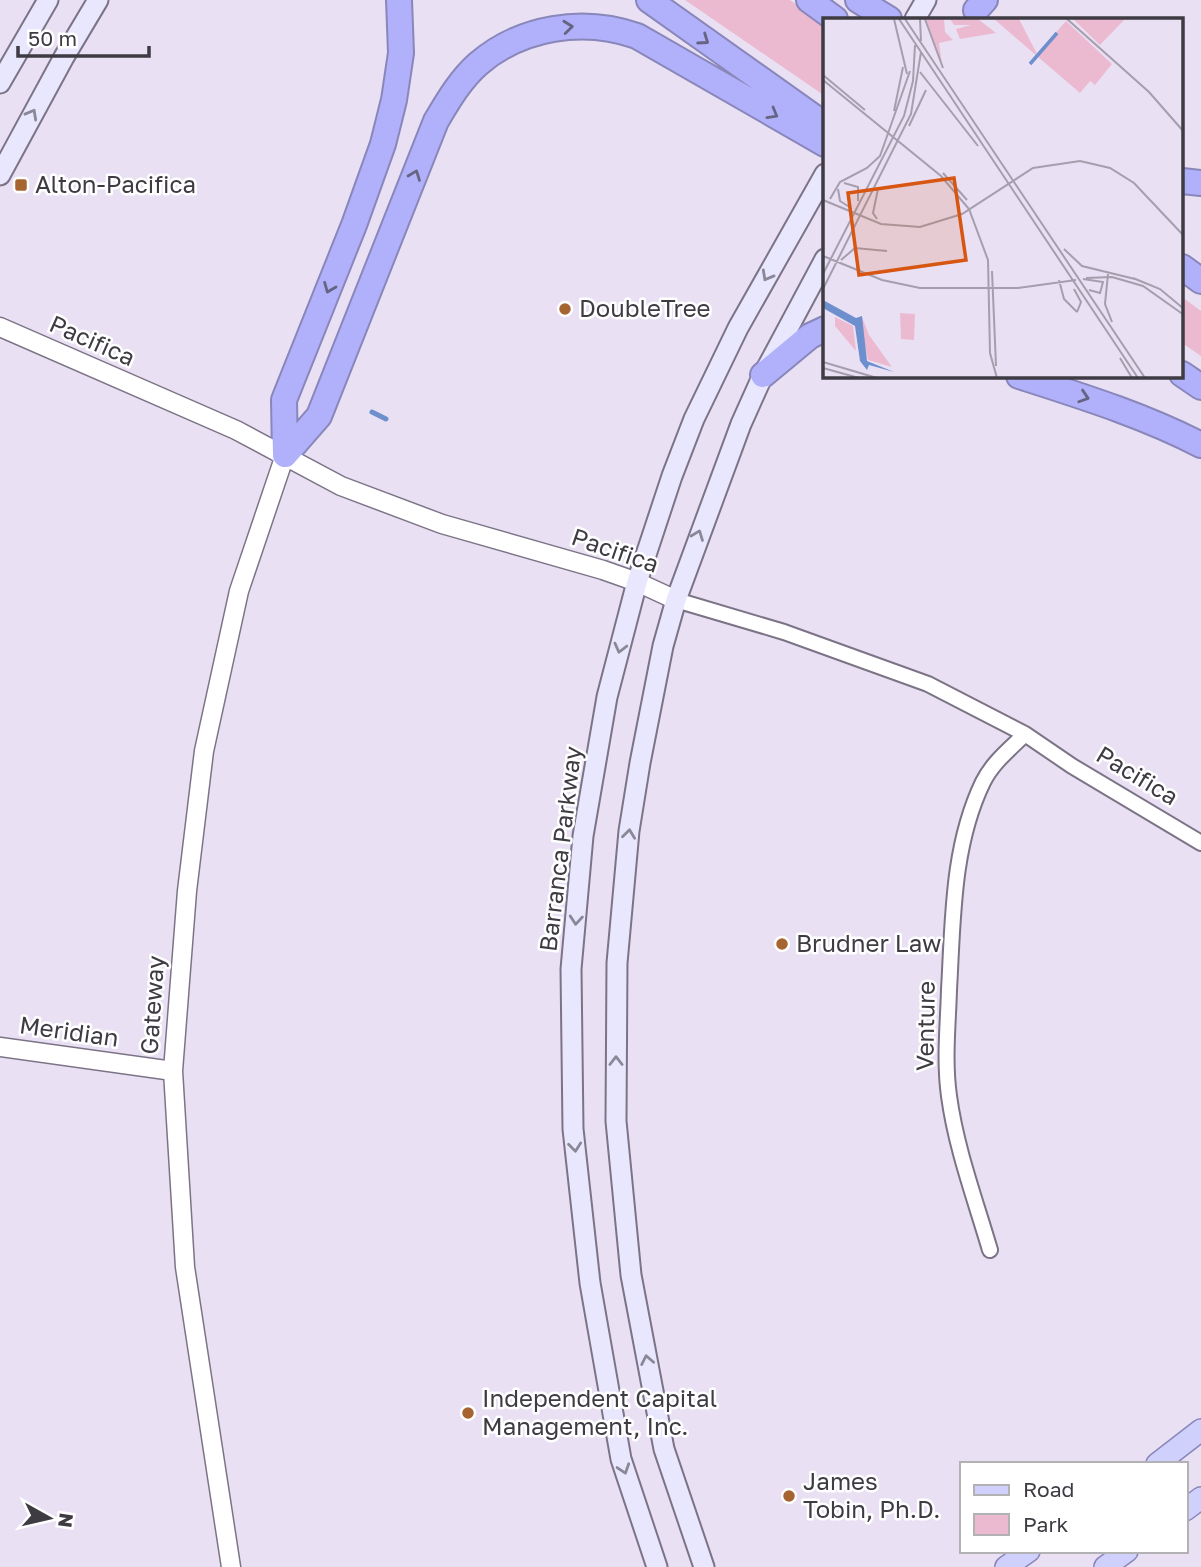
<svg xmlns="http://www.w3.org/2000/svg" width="1201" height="1567" font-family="'Golos Text',sans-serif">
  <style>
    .green { fill: #ecbad0 }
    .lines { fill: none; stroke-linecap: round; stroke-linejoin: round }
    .stream { stroke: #6d8fce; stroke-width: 5 }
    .minor-casing { stroke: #7c7486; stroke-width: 18 }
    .tertiary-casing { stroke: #7c7486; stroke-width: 21 }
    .secondary-casing { stroke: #7c7486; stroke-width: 23 }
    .primary-casing { stroke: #8987ba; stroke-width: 24 }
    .motorway-casing { stroke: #8987ba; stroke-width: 28 }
    .minor { stroke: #fff; stroke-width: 14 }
    .tertiary { stroke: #fff; stroke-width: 18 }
    .secondary { stroke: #e8e7fe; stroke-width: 19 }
    .primary { stroke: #d0d0fc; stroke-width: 21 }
    .motorway { stroke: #b1b0fa; stroke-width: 24 }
    .oneway { stroke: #666483 }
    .oneway2 { stroke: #8a8897 }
    .poi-dot { fill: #a66431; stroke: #fff; stroke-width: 2.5 }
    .labels { text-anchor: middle; stroke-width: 5; stroke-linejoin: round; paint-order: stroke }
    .poi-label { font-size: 24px; fill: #3e3b43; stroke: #fff; text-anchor: start }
    .street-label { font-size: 24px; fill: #3e3b43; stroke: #fff }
    .inset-river { fill: none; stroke: #6d8fce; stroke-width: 3.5 }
    .inset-road { fill: none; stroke: #a59ead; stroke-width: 2 }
    .view { fill: #d75612; fill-opacity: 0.15; stroke: #d75612; stroke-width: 3.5 }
    .inset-edge { fill: none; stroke: #3e3b43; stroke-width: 3.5 }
  </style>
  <rect width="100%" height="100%" fill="#e9e0f4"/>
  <path class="green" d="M685,0H790L825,25V96Z
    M1182,297L1201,311V356L1182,343Z"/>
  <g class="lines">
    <path class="stream" d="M372,412L386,419"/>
    <defs>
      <path id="minor" d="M676,600L784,632L928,684L1025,734L1072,766L1201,843
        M990,1250C975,1199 956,1148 949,1096C944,1060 948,1025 949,990C953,920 952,846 983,782C993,762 1010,749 1025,734"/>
      <path id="tertiary" d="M0,327L236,430L341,486L442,524L603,570L637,582L676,600
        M0,1047L173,1071
        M231,1567L185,1267L173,1071L187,891L204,751L239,591L285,455"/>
      <path id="secondary" d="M915,19L926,0
        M0,83L48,0
        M0,175L64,57L98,0
        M657,1567L621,1459L590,1283L573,1129L571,969L583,836L607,697L637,582L672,476L694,419L738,328L825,174
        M704,1567L664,1449L631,1275L616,1121L617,963L629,831L640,763L663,646L676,600L741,424L763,375L825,259"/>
      <path id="primary" d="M1157,1464L1201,1430
        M1185,1510L1201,1498
        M1006,1567L1029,1551
        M1105,1567L1127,1551"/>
      <path id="motorway" d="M649,0L825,125
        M809,0L835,19
        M858,0L889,19
        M976,10L985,0
        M1182,181L1201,183
        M1182,267L1201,281
        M1182,374L1201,387
        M763,375L810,336L825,329
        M1019,376C1081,396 1143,415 1201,445
        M285,455L319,416L436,121C448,101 460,80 478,64C521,27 583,17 637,36L825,144
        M285,455L284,400L354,225L383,144L394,100L401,53L399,0"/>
    </defs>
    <use href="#minor" class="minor-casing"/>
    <use href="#tertiary" class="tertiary-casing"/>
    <use href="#secondary" class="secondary-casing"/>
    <use href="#primary" class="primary-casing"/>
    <use href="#motorway" class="motorway-casing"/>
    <use href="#minor" class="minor"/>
    <use href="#tertiary" class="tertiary"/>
    <use href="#secondary" class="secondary"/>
    <use href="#primary" class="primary"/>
    <use href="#motorway" class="motorway"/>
  </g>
  <defs><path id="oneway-chevron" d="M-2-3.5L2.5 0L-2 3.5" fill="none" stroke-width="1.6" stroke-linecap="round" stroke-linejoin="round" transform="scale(1.75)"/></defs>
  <g class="oneway">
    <use href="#oneway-chevron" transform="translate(568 27) rotate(-6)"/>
    <use href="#oneway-chevron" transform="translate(704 40) rotate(35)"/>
    <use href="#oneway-chevron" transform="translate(773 114) rotate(30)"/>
    <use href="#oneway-chevron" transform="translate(415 175) rotate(-69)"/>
    <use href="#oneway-chevron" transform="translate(329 288) rotate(112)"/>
    <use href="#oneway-chevron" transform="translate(1084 397) rotate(18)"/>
  </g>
  <g class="oneway2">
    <use href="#oneway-chevron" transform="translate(32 114) rotate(-61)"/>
    <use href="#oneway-chevron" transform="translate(767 276) rotate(119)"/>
    <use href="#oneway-chevron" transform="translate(698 535) rotate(-69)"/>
    <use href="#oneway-chevron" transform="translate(620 648) rotate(104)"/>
    <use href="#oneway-chevron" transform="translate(629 834) rotate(-83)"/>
    <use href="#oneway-chevron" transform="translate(576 920) rotate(95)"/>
    <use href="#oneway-chevron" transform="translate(616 1061) rotate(-90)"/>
    <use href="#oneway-chevron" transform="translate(575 1147) rotate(84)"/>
    <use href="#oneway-chevron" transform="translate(647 1360) rotate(-101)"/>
    <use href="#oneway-chevron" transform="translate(624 1469) rotate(72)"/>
  </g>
  <g class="poi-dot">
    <rect x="14" y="178" width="14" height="14" rx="3.5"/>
    <circle cx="565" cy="309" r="7"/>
    <circle cx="782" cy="944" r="7"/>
    <circle cx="468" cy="1413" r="7"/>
    <circle cx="789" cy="1496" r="7"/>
  </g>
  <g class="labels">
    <g class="poi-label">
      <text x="35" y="193">Alton-Pacifica</text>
      <text x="579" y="317">DoubleTree</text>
      <text x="796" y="952">Brudner Law</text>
      <text x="482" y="1407">Independent Capital<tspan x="482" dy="28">Management, Inc.</tspan></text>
      <text x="803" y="1490">James<tspan x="803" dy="28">Tobin, Ph.D.</tspan></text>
    </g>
    <g class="street-label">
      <text transform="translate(92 341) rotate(24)" y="8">Pacifica</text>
      <text transform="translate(615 551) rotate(19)" y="8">Pacifica</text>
      <text transform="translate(1137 776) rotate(31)" y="8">Pacifica</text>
      <text transform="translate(561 849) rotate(-83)" y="8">Barranca Parkway</text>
      <text transform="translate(153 1005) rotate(-86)" y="8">Gateway</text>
      <text transform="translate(926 1026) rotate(-89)" y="8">Venture</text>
      <text transform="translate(69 1032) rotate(8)" y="8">Meridian</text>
    </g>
  </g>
  <g transform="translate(823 18)">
    <rect width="360" height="360" fill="#e9e0f4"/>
    <path d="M103,1H121L122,14L130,22L116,25L119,46ZM127,1H155L173,15L137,21L133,11L148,7H131ZM171,1H196L214,36L243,3L289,46L272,67L267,63L257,75ZM250,1H302L277,27ZM77,295L92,296L91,322L78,321ZM12,299L30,308L33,333L12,308ZM39,299L46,317L69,349L45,342L36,302Z" fill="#ecbad0"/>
    <path d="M0,282L33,300L39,298L44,343L71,354L46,347L44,352L37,343L32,308L0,290Z" fill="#6d8fce"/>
    <path class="inset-river" d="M207,46L234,15"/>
    <path class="inset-road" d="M71,1L84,56M76,1L315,360M82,1L322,360M97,1L98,23M102,1L120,50M244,1L326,74L361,114M97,54L155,128M0,57L42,92M0,62L118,158L146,191L165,242L167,335L174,360M71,93L80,49M86,108L103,72M120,155L144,182M21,165L35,169V183M15,171L17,183L28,190M7,181L17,164L44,150L57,138L87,53M0,182L58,206L97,209L139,196L210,150L257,143L287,150L311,165L361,218M54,201L50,195L55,171M241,231L259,248L312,261M0,238L59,262L97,270H195L253,262M18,242L32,230L64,233M169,253L173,348M0,256L81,98L90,63L92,27M285,256L282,286L289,304M263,260L289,259L320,268L361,297M310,260L337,271L361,291M260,261L280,264L277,275L266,272M236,262L241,281L254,294M0,271L88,96L98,34M251,271L258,284L254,294M297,340L309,360M0,344L54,360M0,350L36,360"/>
    <path class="view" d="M131,160L143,242L36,257L25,175Z"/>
    <rect width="360" height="360" class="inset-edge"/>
  </g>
  <rect x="960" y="1462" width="228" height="91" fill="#ffffff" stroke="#b2b1b4" stroke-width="2"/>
  <rect x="974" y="1485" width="35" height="10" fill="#d0d0fc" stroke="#b2b1b4" stroke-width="2"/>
  <text x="1023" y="1497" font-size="21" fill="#3e3b43">Road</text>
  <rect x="974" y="1514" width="35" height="21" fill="#ecbad0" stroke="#b2b1b4" stroke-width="2"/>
  <text x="1023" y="1532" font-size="21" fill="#3e3b43">Park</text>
  <g transform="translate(49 1518) rotate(98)" stroke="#ffffff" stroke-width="5" paint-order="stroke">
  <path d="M0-5L12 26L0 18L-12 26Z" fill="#3e3b43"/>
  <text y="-10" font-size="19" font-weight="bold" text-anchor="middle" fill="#3e3b43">N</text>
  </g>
  <path d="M18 46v10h131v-10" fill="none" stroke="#3e3b43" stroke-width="3.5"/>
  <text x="28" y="46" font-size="21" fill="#3e3b43" stroke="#ffffff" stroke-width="5" paint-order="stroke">50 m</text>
</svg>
